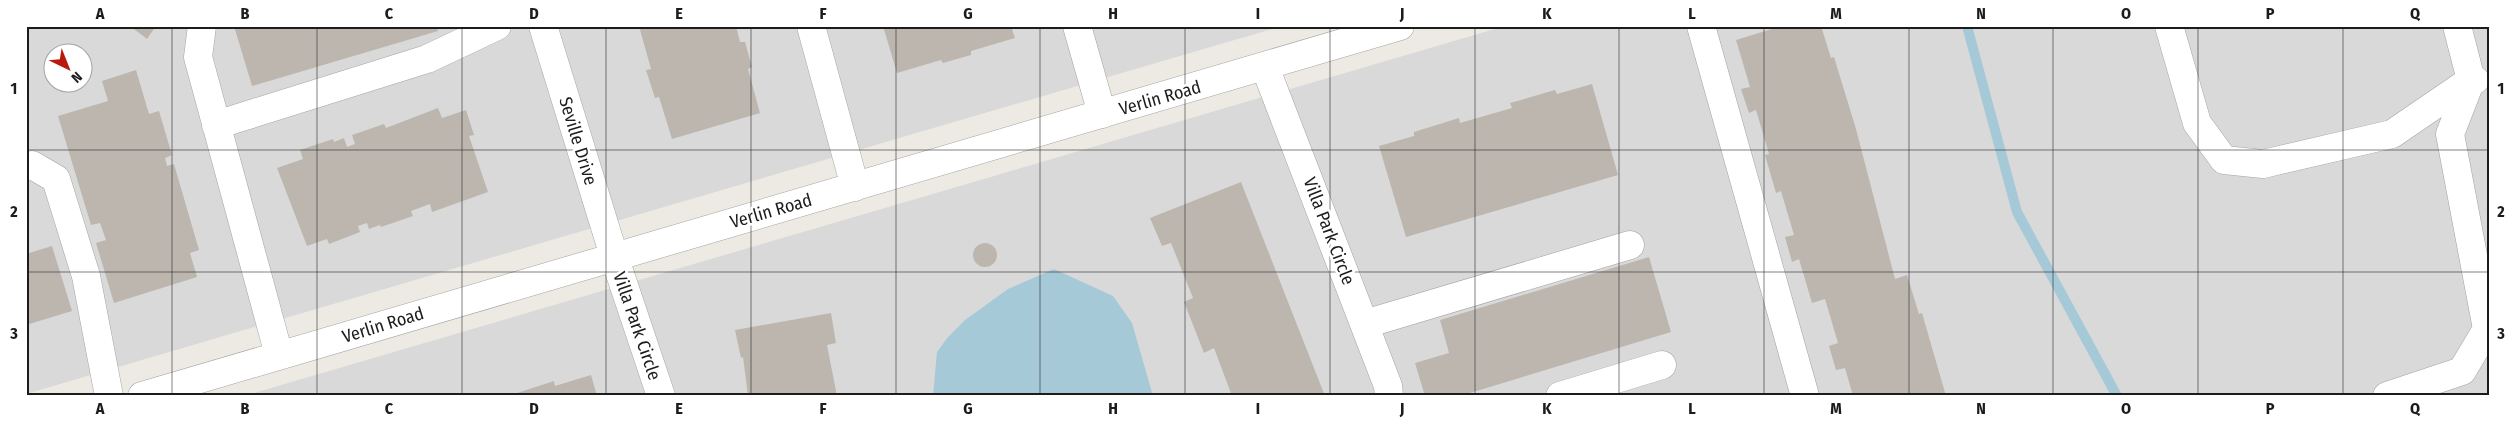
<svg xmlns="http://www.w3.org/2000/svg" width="2515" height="422" font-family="'Fira Sans Condensed',sans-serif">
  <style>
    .residential { fill: #dad9d9; fill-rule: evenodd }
    .water { fill: #a5c9d7 }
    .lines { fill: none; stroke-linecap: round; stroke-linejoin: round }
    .stream { stroke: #a5c9d7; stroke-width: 10 }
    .building { fill: #bcb6af }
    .minor-casing { stroke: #a3a3a3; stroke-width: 29 }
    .minor { stroke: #fff; stroke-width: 28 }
    .grid { fill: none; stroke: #1c1c1c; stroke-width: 1; stroke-opacity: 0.55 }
    .labels { text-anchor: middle; stroke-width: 5; stroke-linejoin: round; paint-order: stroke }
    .street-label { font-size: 18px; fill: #1c1c1c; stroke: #fff }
    .neatline { fill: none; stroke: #1c1c1c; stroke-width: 2 }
    .grid-label { font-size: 16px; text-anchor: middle; font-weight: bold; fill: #1c1c1c }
  </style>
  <rect width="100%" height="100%" fill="#eceae2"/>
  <path class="residential" d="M26,26H1282L26,394ZM52,52H82V82H52Z
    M1505,26H2489V396H244Z"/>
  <path class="water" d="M1054,269L1113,296L1132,323L1153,396H933L937,352L948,337L965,320L1008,289Z"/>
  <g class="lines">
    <path class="stream" d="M1967,26L2017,212L2117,396"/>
  </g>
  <path class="building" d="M130,26H156L147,39Z
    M234,26H437L438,31L252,86Z
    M639,26H736L740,42H745L752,67L748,69L760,113L672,139L659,97L655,98L646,70L651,69Z
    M883,26H1011L1015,38L971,51V55L943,63L941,60L897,73Z
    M1782,26H1821L1831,58L1834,57L1856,129L1895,279L1907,275L1919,314L1922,313L1946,396H1853L1845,368L1836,370L1829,346L1838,343L1825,299L1812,303L1799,259L1792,262L1785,237L1794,235L1781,191L1776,193L1765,155L1769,154L1756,110L1749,113L1741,89L1750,87L1736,40Z
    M136,70L149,114L159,111L172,155L165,158L167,166L174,164L199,250L190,253L197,277L114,303L96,243L106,240L100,223L91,225L58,116L108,101L102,81Z
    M1592,84L1618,175L1406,237L1379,146L1414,136V132L1459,118L1460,123L1512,108L1510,103L1555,90L1557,94Z
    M438,108L442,118L466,110L474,135L469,136L488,192L432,212L430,204L411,211L413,216L381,227L380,225L369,229L367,223L358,226L360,232L329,244L327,239L307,246L277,168L303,159L300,150L333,139L334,142L344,138L347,147L355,144L352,135L384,124L386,128Z
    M1241,182L1312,363L1325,396H1232L1214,348L1204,353L1184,302L1193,298L1171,243L1162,246L1150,218Z
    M973 255a12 12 0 1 1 24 0a12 12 0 1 1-24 0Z
    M52,246L72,311L26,325V254Z
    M1649,257L1671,332L1460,396H1425L1415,363L1449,353L1440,320Z
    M831,313L836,343L827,345L837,396H748L743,357L741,358L735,330Z
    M591,375L597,396H508L554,381L555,386Z"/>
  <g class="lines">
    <defs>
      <path id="minor" d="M202,26L198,57L279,355
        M543,26L614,256L661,396
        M811,26L855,187
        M1077,26L1102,114
        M1701,26L1805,396
        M2169,26L2197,123L2224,160L2263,164L2392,134L2471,80H2475
        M1265,67L1388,386L1389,396
        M216,125L427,59L497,26
        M26,167L32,165L56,179L86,276L109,396
        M1365,324L1630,245
        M142,396L1400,26
        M1560,396L1662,365
        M2387,396L2462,371L2487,329L2450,134L2471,80L2457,26"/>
    </defs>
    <use href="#minor" class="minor-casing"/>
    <use href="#minor" class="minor"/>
  </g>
  <path class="grid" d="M172,26V396M317,26V396M462,26V396M606,26V396M751,26V396M896,26V396M1040,26V396M1185,26V396M1330,26V396M1475,26V396M1619,26V396M1764,26V396M1909,26V396M2053,26V396M2198,26V396M2343,26V396M26,150H2489M26,272H2489"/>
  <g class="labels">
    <g class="street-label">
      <text transform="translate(1160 98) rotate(-16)" y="6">Verlin Road</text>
      <text transform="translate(578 141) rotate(73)" y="6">Seville Drive</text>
      <text transform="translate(771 211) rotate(-16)" y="6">Verlin Road</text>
      <text transform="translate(1329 231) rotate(69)" y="6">Villa Park Circle</text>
      <text transform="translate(383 325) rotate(-17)" y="6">Verlin Road</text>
      <text transform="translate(637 326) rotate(71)" y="6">Villa Park Circle</text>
    </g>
  </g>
  <rect width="2515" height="422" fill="none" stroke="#ffffff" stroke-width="55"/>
  <g transform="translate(68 68) rotate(137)"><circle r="24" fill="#ffffff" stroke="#a4a4a4"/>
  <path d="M0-4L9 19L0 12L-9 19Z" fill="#ba190e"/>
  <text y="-8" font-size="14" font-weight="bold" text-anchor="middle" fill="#1c1c1c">N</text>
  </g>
  <rect x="28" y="28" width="2460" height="366" class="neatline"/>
  <g class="grid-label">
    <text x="100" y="19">A</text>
    <text x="245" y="19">B</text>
    <text x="389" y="19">C</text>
    <text x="534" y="19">D</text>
    <text x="679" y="19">E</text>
    <text x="823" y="19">F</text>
    <text x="968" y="19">G</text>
    <text x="1113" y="19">H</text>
    <text x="1258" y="19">I</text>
    <text x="1402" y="19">J</text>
    <text x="1547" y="19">K</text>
    <text x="1692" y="19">L</text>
    <text x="1836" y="19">M</text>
    <text x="1981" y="19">N</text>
    <text x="2126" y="19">O</text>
    <text x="2270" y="19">P</text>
    <text x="2415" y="19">Q</text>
    <text x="14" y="94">1</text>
    <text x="2501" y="94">1</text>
    <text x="14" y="217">2</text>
    <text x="2501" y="217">2</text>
    <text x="14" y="339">3</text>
    <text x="2501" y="339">3</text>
    <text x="100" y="414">A</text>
    <text x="245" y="414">B</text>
    <text x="389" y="414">C</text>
    <text x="534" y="414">D</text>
    <text x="679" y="414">E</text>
    <text x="823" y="414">F</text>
    <text x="968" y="414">G</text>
    <text x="1113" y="414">H</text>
    <text x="1258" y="414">I</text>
    <text x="1402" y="414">J</text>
    <text x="1547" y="414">K</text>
    <text x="1692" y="414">L</text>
    <text x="1836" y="414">M</text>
    <text x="1981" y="414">N</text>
    <text x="2126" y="414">O</text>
    <text x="2270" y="414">P</text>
    <text x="2415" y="414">Q</text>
  </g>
</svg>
